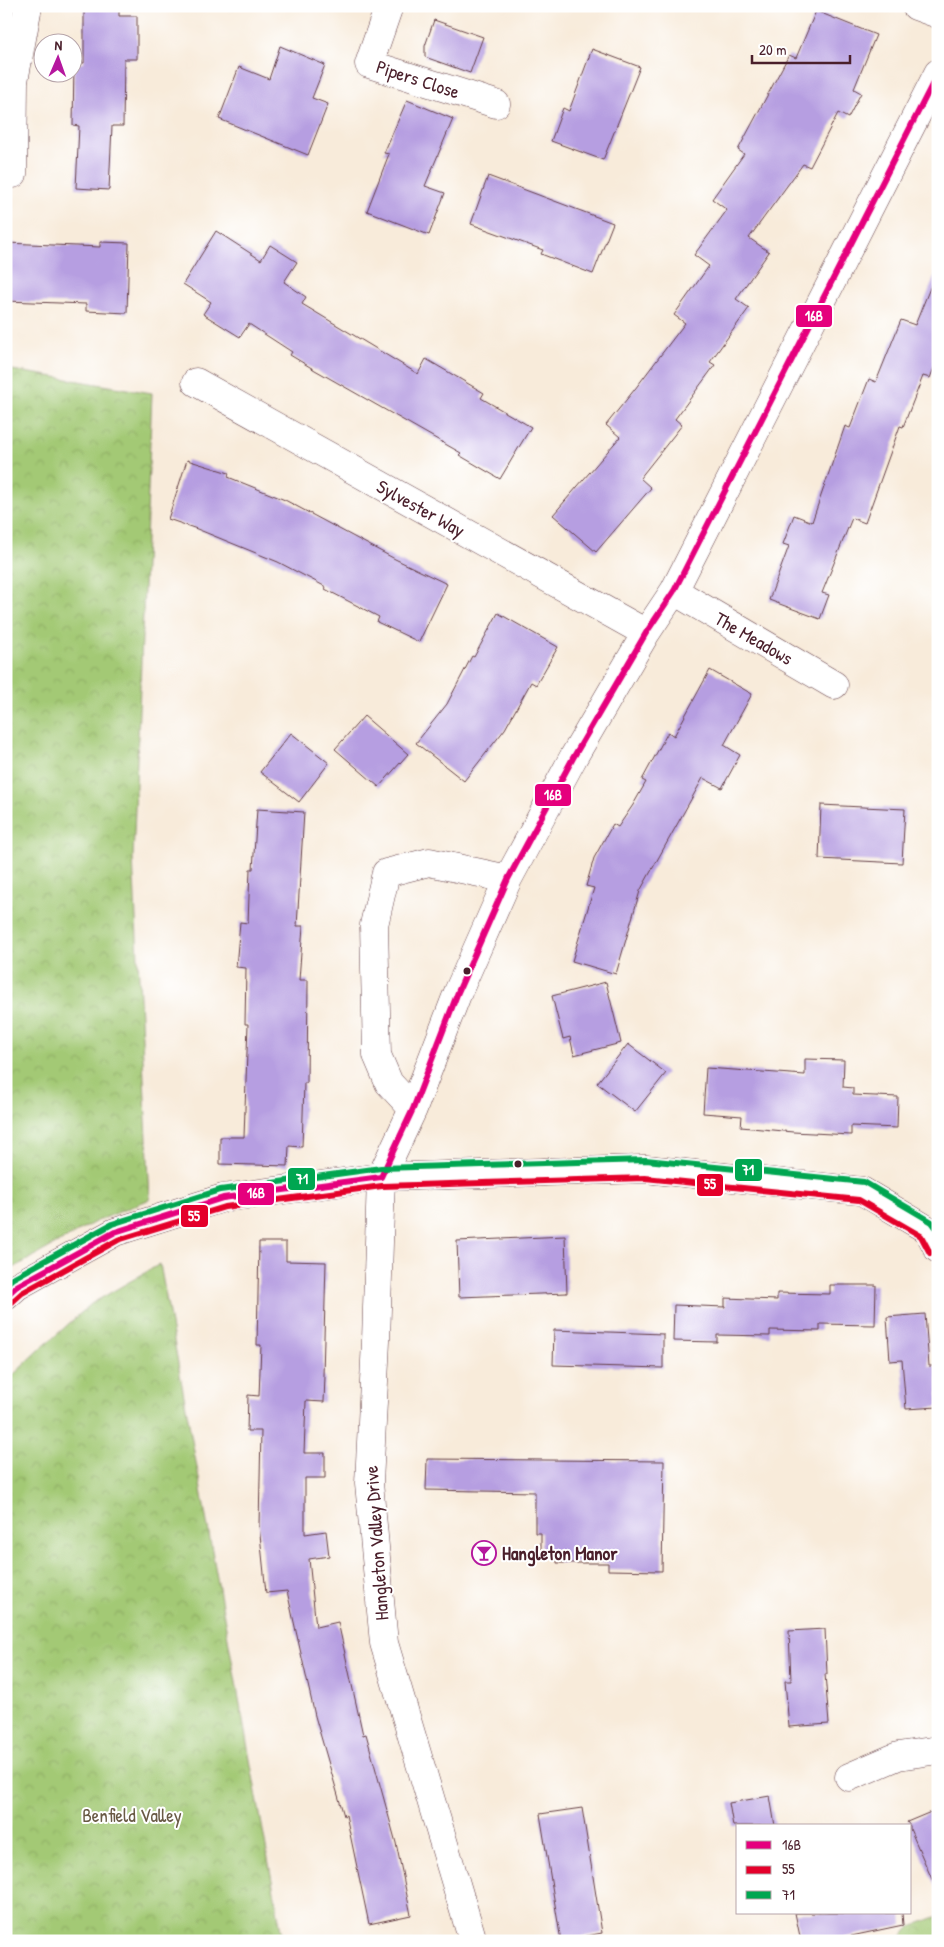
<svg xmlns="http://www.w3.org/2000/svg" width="944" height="1947" font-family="'Patrick Hand',sans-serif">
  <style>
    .park { fill: url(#park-crowns); stroke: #767450 }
    .building { fill: #b69ee1 }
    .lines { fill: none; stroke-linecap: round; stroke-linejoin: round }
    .minor-casing { stroke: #643e45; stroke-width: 29 }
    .minor { stroke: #fff; stroke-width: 28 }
    .bus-1-casing { stroke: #fff; stroke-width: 10 }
    .bus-2-casing { stroke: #fff; stroke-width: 10 }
    .bus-3-casing { stroke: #fff; stroke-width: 10 }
    .bus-1 { stroke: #e5007d; stroke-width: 6 }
    .bus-2 { stroke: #e4002b; stroke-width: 6 }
    .bus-3 { stroke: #00a651; stroke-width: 6 }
    .bus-dot { fill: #4a1f2b; stroke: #fff; stroke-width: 2 }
    .labels { text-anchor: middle; stroke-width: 4; stroke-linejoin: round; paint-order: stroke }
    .street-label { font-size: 19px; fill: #4a1f2b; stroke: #fff }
    .poi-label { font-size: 19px; font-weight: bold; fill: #4a1f2b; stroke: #fff; text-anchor: start }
    .park-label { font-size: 19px; fill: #695a45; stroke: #fff }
    .line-badge { stroke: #fff; stroke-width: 2 }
    .badge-label { font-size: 14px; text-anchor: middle; font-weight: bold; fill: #fff }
  </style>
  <defs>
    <pattern id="park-crowns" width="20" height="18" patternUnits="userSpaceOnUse" patternTransform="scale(1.25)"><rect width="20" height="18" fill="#a3c974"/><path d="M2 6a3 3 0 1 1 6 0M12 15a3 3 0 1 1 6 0" fill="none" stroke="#8eac65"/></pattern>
  </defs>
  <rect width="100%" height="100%" fill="#fff"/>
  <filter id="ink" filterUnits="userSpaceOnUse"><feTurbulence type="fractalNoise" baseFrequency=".02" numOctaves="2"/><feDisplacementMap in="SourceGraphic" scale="10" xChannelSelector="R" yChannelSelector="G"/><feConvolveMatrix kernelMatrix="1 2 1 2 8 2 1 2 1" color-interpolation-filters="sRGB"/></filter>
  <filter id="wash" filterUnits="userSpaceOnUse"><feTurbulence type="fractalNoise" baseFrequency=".0096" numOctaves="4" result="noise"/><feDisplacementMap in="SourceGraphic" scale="20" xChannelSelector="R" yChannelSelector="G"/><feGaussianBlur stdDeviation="1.12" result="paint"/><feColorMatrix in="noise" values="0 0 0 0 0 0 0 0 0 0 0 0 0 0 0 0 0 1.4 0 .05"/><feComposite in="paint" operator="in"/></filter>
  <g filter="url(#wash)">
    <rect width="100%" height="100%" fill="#f8ebda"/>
    <path class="park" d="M6,369L152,393L133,858L150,1199L95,1222L6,1272Z
      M160,1264L283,1941H6V1382L37,1352L91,1304Z
      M938,1916V1941H898L912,1926Z"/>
    <g id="blocks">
      <path class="building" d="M84,6H119V16H137V59H124L123,126H112L109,190L76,188L79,126L73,125L74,63H84Z
        M816,11L876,35L854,89L861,93L848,118L838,113L810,167L803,164L749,238L769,252L736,299L749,308L710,362L715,365L675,419L682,425L640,478L651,488L596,552L553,515L620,437L606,425L635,389L685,323L674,315L709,266L694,255L727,210L712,199L744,154L738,150L789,55L796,58Z
        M434,20L483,37L470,73L425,57V46Z
        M280,46L325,65L312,98L328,104L308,155L219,119L239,67L269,79Z
        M592,49L640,67L603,160L551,141L563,108L569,111Z
        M407,100L453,119L425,186L445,193L429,235L367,211L389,154L384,153Z
        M488,176L613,223L593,274L541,254L543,250L471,224Z
        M216,231L261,260L270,245L297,262L284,282L306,297L302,304L418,374L426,359L484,393L481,398L531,427L500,479L459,455L461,453L315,370L290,355L292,352L249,324L240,337L203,314L211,302L183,284Z
        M100,242L129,243L127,313L86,311V304L6,301V243L100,247Z
        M936,273H938V358L930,378L923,376L903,427L900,426L865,523L852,518L822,593L829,595L820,619L769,600L789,546L783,544L794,515L812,522L845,426L850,428L869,379L876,382L901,320L915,325Z
        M187,460L229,473L228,477L285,500L395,559L447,584L419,642L377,622L379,617L325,589L326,587L278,562L197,529L168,519Z
        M498,613L558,647L536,685L531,682L505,729L464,781L416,743L447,704L472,656L474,657Z
        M710,670L752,694L724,745L740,755L722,788L703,778L640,891L616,974L572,961L594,888L586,886L594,858L613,824L618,827L633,805L646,782L642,780L668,732L674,736Z
        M364,716L408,754L379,787L335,749Z
        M291,733L329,763L299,802L260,772Z
        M821,805L905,809L902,863L819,859Z
        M257,809L304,812L297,926H303L299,980H308L307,1083H304L302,1147L289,1146L288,1166L220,1164V1137H244L248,1024H245L246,968L236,967L240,922L248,923L250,869H253Z
        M606,982L621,1043L574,1055L570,1037L563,1039L552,996Z
        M628,1044L666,1073L635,1112L597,1083Z
        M805,1059L844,1060L843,1087L853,1088V1095L898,1097L897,1128L851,1126V1135L793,1132L741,1127L742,1116L703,1113L706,1068L805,1075Z
        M565,1236L567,1293L459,1297L457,1241Z
        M259,1242H286V1261L326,1262L323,1376H325L324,1402L306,1401L304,1453H325V1478H305V1534L326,1531L329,1556L309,1559L316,1627L338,1622L363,1735L366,1734L396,1843L411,1915L369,1924L346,1815L344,1816L315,1716L287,1591L266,1593L259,1525L261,1431H247L248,1395L259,1396L261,1345H257Z
        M830,1285H876L875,1325L820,1324V1331L770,1330V1336L717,1335V1342L673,1341L674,1305L725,1307V1298L777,1300V1293L830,1294Z
        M925,1314L929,1366H938V1407L906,1409L902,1360L890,1361L887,1317Z
        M554,1330L663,1334V1368L553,1365Z
        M427,1459L664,1461L662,1571L608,1570V1563H557V1557H541V1533H535V1492L426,1490Z
        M825,1629L827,1674H825L829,1724L789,1727L785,1681H791L789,1631Z
        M770,1796L775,1826H733L729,1803Z
        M582,1808L602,1933L561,1941L540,1814Z
        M938,1809V1893L910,1829V1826L907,1822Z
        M795,1913H902L903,1925L828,1941H801Z"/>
    </g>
  </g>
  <g filter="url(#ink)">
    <use href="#blocks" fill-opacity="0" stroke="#643e45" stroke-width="1"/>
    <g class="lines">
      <defs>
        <path id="minor" d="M389,6L369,64L496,104
          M916,6L938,14
          M13,174L14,81L28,6
          M196,382L646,633
          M674,591L834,685
          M413,1109L389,1083L377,1055L374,925L386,873L429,862L508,879
          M6,1296L17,1286L115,1232L223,1198L381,1177L645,1169L862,1191L928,1230L938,1249
          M849,1777L898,1756L938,1750
          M473,1941L384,1643L369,1483L376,1341L381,1177L413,1109L458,992L508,879L573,758L646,633L674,591L938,73"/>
      </defs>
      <use href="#minor" class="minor-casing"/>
      <use href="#minor" class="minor"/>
      <defs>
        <path id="bus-1" d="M6,1296L17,1286L115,1232L223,1198L381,1177L413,1109L458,992L508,879L573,758L646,633L674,591L938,73"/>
        <path id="bus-2" d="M12,1302L22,1293L118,1240L225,1207L382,1186L645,1178L859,1200L921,1236L930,1253"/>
        <path id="bus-3" d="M6,1284L13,1278L112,1224L220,1190L381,1168L646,1160L864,1182L932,1222L938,1230"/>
      </defs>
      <use href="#bus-1" class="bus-1-casing"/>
      <use href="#bus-2" class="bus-2-casing"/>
      <use href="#bus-3" class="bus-3-casing"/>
      <use href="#bus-1" class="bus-1"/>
      <use href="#bus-2" class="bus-2"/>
      <use href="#bus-3" class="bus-3"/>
    </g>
  </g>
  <defs>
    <symbol id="bar-ring" viewBox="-11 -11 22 22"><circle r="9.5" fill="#fff" stroke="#b5179e" stroke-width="1.5"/><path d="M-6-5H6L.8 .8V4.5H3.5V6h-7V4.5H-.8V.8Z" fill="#b5179e"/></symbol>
  </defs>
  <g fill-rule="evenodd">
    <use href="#bar-ring" x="470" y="1539" width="28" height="28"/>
  </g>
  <g class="bus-dot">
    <circle cx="467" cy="971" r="4.5"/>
    <circle cx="518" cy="1164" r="4.5"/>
  </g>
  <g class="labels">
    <g class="street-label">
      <text transform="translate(418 79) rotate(18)" y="7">Pipers Close</text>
      <text transform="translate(421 508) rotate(29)" y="7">Sylvester Way</text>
      <text transform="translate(754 638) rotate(30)" y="7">The Meadows</text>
      <text transform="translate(376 1543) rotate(-94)" y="7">Hangleton Valley Drive</text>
    </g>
    <g class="poi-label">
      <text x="502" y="1560">Hangleton Manor</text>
    </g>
    <g class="park-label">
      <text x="132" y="1822">Benfield Valley</text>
    </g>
  </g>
  <g class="line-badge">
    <rect x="795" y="304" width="38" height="24" rx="5" fill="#e5007d"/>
    <rect x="534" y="783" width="38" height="24" rx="5" fill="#e5007d"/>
    <rect x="734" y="1158" width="29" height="24" rx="5" fill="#00a651"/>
    <rect x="287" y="1167" width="29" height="24" rx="5" fill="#00a651"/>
    <rect x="696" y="1173" width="28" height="24" rx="5" fill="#e4002b"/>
    <rect x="237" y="1182" width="38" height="24" rx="5" fill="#e5007d"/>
    <rect x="180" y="1204" width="29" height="24" rx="5" fill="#e4002b"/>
  </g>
  <g class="badge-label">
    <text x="814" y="321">16B</text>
    <text x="553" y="800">16B</text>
    <text x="748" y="1175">71</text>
    <text x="302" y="1184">71</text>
    <text x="710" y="1189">55</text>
    <text x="256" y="1198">16B</text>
    <text x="194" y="1221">55</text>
  </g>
  <rect width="944" height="1947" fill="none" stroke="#fff" stroke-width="25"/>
  <rect x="736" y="1824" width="175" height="90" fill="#ffffff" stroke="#b7a5aa"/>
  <rect x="746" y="1841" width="25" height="8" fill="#e5007d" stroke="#b7a5aa"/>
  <text x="782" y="1850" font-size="15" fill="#4a1f2b">16B</text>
  <rect x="746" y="1866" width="25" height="8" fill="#e4002b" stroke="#b7a5aa"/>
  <text x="782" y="1874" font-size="15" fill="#4a1f2b">55</text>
  <rect x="746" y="1891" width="25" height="8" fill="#00a651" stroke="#b7a5aa"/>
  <text x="782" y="1900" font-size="15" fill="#4a1f2b">71</text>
  <g transform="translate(58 58) rotate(2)"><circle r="24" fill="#ffffff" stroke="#b7a5aa"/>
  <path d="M0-4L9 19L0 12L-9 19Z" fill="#b5179e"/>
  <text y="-8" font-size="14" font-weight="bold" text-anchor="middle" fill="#4a1f2b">N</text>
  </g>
  <path d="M752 55v8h98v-8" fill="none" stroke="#4a1f2b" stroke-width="2.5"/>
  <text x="759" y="55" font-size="15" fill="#4a1f2b" stroke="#ffffff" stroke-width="4" paint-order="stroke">20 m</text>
</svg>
